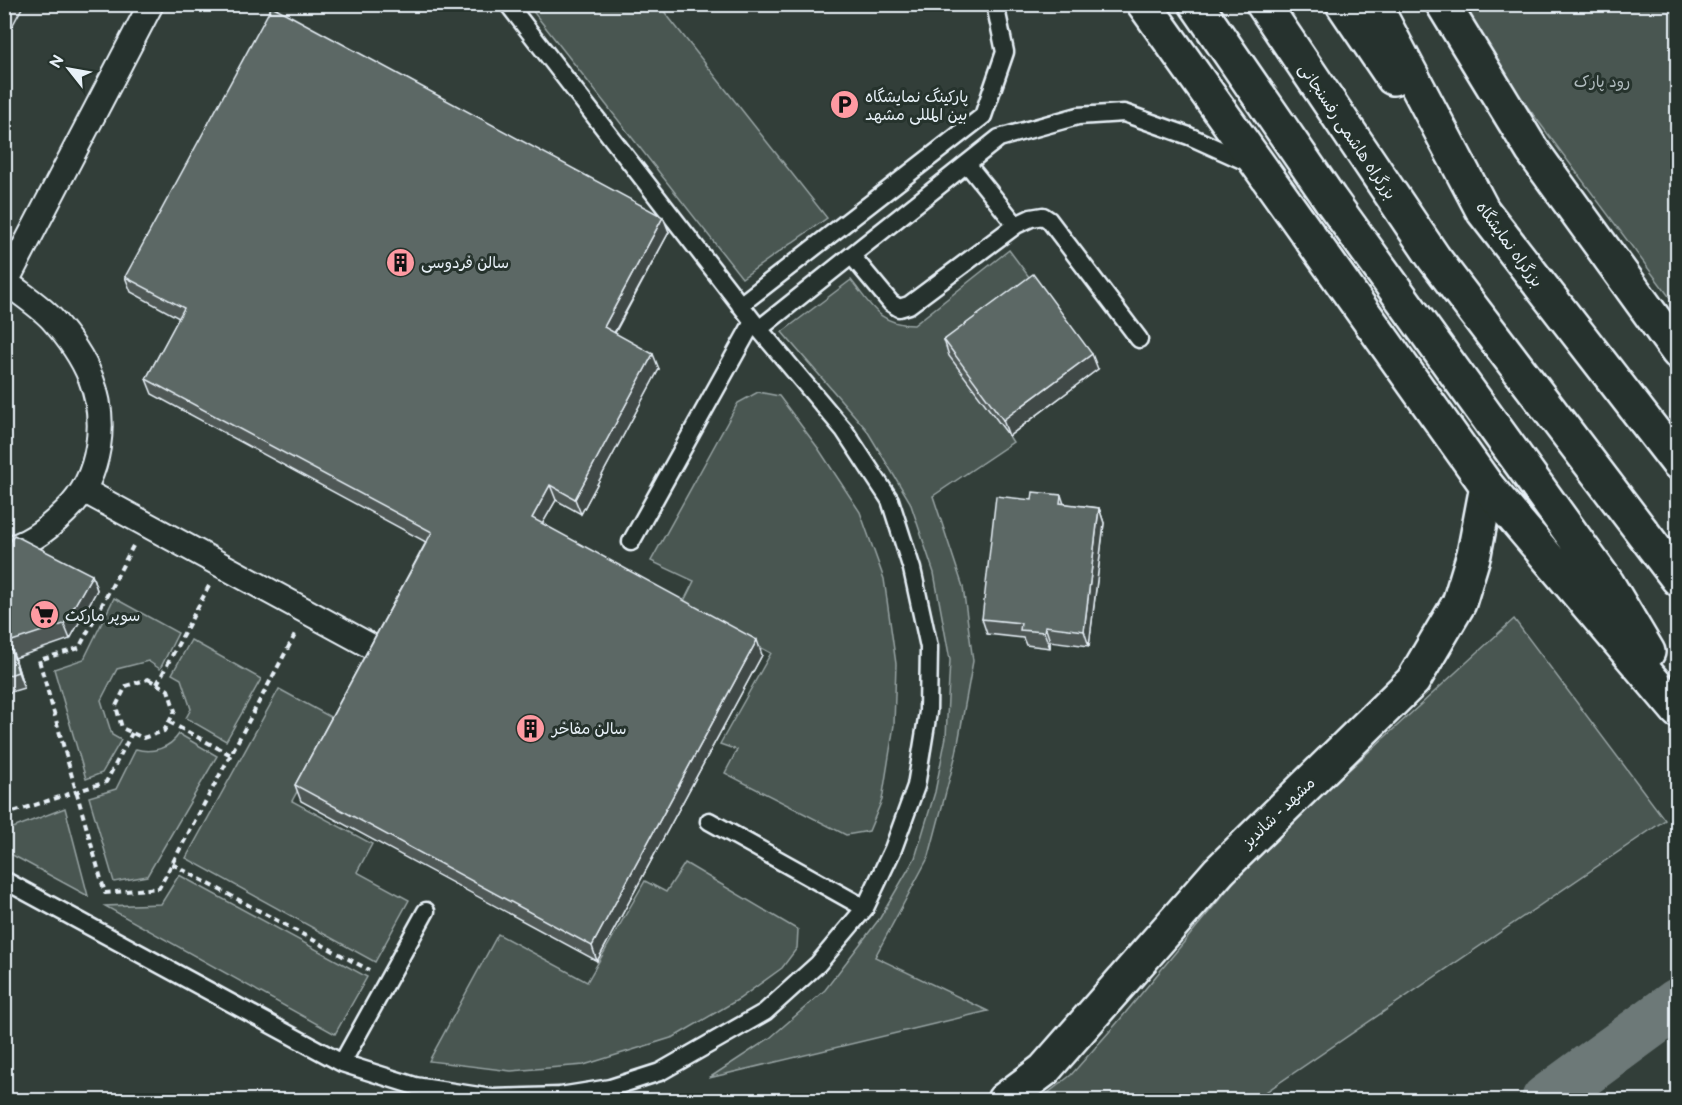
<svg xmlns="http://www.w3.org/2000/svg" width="1682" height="1105" font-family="'Balsamiq Sans','Playpen Sans Arabic',sans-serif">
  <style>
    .green { fill: #495651; stroke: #98a4a4; stroke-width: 1.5 }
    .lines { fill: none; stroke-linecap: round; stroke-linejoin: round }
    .river { stroke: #6d7978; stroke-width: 50 }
    .service-casing { stroke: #e8f1f8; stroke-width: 21 }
    .pedestrian-casing { stroke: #e8f1f8; stroke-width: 28 }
    .secondary-casing { stroke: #e8f1f8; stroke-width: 38 }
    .trunk-casing { stroke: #e8f1f8; stroke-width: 38 }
    .path { stroke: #e8f1f8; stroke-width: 4; stroke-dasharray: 6 4.5; stroke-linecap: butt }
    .service { stroke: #26332d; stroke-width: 16 }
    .pedestrian { stroke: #26332d; stroke-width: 24 }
    .secondary { stroke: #26332d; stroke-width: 33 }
    .trunk { stroke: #26332d; stroke-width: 33 }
    .wall { fill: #4f5957; stroke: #e8f1f8; stroke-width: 1.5 }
    .shaded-wall { fill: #404947; stroke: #e8f1f8; stroke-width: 1.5 }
    .building { fill: #5c6865; stroke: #e8f1f8; stroke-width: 1.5 }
    .labels { text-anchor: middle; stroke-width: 6; stroke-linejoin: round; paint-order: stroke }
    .park-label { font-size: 16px; fill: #b0bbbe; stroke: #26332d }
    .poi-label { font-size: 16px; fill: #e8f1f8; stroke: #26332d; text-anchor: start }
    .street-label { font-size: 16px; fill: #e8f1f8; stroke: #26332d }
  </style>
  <rect width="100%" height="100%" fill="#323e39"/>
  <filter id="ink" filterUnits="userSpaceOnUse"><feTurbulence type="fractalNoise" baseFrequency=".0167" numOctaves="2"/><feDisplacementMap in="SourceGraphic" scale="12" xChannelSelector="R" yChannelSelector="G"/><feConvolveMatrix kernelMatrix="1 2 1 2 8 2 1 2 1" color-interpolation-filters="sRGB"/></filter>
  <g filter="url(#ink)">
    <path class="green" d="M528,5H659L827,218L742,278Z
      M1459,5H1677V307L1479,42Z
      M1009,250L1038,289L1009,436L1013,442L933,496L963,587L973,661L956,754L929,856L875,957L988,1011L709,1078L770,1038L825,990L880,918L915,858L935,792L946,737L950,660L934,573L910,502L866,429L782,332L851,280C871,305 879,325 914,325Z
      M758,392L779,396L818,448L860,512L884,579L896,664L894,725L882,800L869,831L846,835L725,773L737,750L720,744L771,653L682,605L694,581L651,561L738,403Z
      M114,598L178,633L160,669L148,661L117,669L101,700L112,735L121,740L102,773L86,779L54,669L84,659Z
      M1514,619L1665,820L1254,1100H1039L1071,1075L1117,1023L1257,854Z
      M191,640L261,679L226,741L186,718L191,709L181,679L172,674Z
      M279,689L336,720L292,801L372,844L357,872L409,900L375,962L186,858Z
      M179,734L217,756L147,876L114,882L89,797L116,789L136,749C152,754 170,748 179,734Z
      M65,808L88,896L5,851V831Z
      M685,863L798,930L797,948L782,968L739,999L674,1037L584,1065L511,1071L429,1061L498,934L587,982L645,881L666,892Z
      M179,875L367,977L335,1034L105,906L161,904Z"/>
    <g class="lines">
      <path class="river" d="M1546,1100L1678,1003"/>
      <defs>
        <path id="service" d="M967,164L1016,225
          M852,256L891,303L899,308L909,305L1016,225L1031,218L1043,216L1049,220L1139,339
          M740,305L983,116L1005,52L995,4
          M759,329L999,138L1078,116L1124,113L1189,136L1251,164
          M631,542L753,322
          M709,821L865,908
          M4,880L342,1063L415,1086L492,1098L560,1096L610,1088L660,1072L765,1012L818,964L865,908L893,849L916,786L928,712L929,647L912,569L890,500L844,430L759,329L508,4
          M342,1063L426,911"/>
        <path id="pedestrian" d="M83,490L376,649
          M4,549C27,546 50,527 66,511C84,494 94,472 98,447C106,396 86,357 52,319C39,305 21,294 6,282L151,4"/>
        <path id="secondary" d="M1004,1100L1044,1070L1219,871L1413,681L1459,603L1474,554L1487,486"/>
        <path id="trunk" d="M1144,4L1487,486L1678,711
          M1196,4L1330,199L1607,583L1648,652
          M1263,4L1434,258L1678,579
          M1343,4L1393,78
          M1374,4L1483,211L1678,463
          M1443,4L1532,150L1678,352"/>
      </defs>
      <use href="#service" class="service-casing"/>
      <use href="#pedestrian" class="pedestrian-casing"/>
      <use href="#secondary" class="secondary-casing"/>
      <use href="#trunk" class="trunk-casing"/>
      <path class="path" d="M133,546L79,648L39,660L105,893L159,888L296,633
        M148,679L168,690L175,711L164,731L143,738L122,728L116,706L126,686Z
        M157,684L209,586
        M169,722L231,755
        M4,815L106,782L132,733
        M172,864L369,970"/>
      <use href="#service" class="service"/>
      <use href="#pedestrian" class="pedestrian"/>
      <use href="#secondary" class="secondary"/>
      <use href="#trunk" class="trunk"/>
    </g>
    <path class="wall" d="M669,232L615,333L659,369L581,514L556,500L542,524L762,655L597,961L301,801L295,785L426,542L152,394L146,379L179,318L131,292L125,277Z
      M944,340L1098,369L1009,436L949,356Z
      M1061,495L1064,504L1099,508L1104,523L1089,646L1050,641V648L1026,645L1023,638L987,634L982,619L1032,500Z
      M4,553L92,575L97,590L70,639L15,658L24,688L4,694Z"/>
    <path class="shaded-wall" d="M10,4H23V6L4,41V15Z
      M663,217L669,232L609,342L604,327Z
      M653,354L659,369L581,514L575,499Z
      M1092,354L1098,369L1009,436L1003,420Z
      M550,485L556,500L537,533L532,518Z
      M1099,508L1104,523L1089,646L1084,631Z
      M92,575L97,590L70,639L64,624Z
      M1045,626L1050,641V648L1044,632Z
      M757,640L762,655L597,961L592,946Z
      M9,642L15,658L24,688L18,672Z"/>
    <path class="building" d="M4,4H10L4,15Z
      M272,6L663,217L604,327L653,354L575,499L550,485L532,518L757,640L592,946L295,785L432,532L146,379L184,308L125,277Z
      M1033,274L1092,354L1003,420L944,340Z
      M1033,492L1061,495L1060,503L1099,508L1084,631L1045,626L1044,632L1020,630L1021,623L982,619L996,496L1032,500Z
      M14,535L92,575L64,624L9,642L18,672L4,677V553Z"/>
  </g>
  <defs>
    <symbol id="parking-disc" viewBox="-11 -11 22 22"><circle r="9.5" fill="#ff9aa2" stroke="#26332d"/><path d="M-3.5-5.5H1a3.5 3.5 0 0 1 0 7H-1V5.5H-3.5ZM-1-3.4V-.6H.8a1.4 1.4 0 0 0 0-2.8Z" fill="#111"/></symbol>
    <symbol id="building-disc" viewBox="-11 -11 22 22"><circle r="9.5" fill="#ff9aa2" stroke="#26332d"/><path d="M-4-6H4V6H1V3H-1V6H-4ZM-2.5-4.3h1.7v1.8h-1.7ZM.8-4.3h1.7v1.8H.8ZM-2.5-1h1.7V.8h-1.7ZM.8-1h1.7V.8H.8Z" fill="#111"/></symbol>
    <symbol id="supermarket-disc" viewBox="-11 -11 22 22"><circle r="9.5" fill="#ff9aa2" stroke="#26332d"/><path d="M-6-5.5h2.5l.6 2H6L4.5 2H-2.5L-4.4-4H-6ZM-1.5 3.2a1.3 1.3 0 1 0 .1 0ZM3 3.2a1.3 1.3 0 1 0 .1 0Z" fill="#111"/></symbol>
  </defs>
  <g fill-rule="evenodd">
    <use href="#parking-disc" x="828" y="88" width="33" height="33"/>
    <use href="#building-disc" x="384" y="246" width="33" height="33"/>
    <use href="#supermarket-disc" x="28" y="598" width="33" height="33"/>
    <use href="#building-disc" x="514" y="712" width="33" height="33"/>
  </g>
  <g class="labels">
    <g class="park-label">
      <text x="1602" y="87">رود پارک</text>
    </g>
    <g class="poi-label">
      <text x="865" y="102">پارکینگ نمایشگاه<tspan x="865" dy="18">بین المللی مشهد</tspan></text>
      <text x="421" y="268">سالن فردوسی</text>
      <text x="65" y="621">سوپر مارکت</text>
      <text x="552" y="734">سالن مفاخر</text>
    </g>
    <g class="street-label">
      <text transform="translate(1348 131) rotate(56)" y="6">بزرگراه هاشمی رفسنجانی</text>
      <text transform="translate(1510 244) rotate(54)" y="6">بزرگراه نمایشگاه</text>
      <text transform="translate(1278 812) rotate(-44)" y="6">مشهد - شاندیز</text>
    </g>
  </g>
  <rect width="1682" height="1105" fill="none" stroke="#26332d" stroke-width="24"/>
  <rect x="12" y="12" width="1658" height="1081" fill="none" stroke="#e8f1f8" stroke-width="2" filter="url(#ink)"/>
  <g transform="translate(69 69) rotate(301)" stroke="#26332d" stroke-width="4.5" paint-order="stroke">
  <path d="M0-4.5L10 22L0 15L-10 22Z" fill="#e8f1f8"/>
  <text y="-9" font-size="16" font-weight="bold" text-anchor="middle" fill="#e8f1f8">N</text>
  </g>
</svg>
